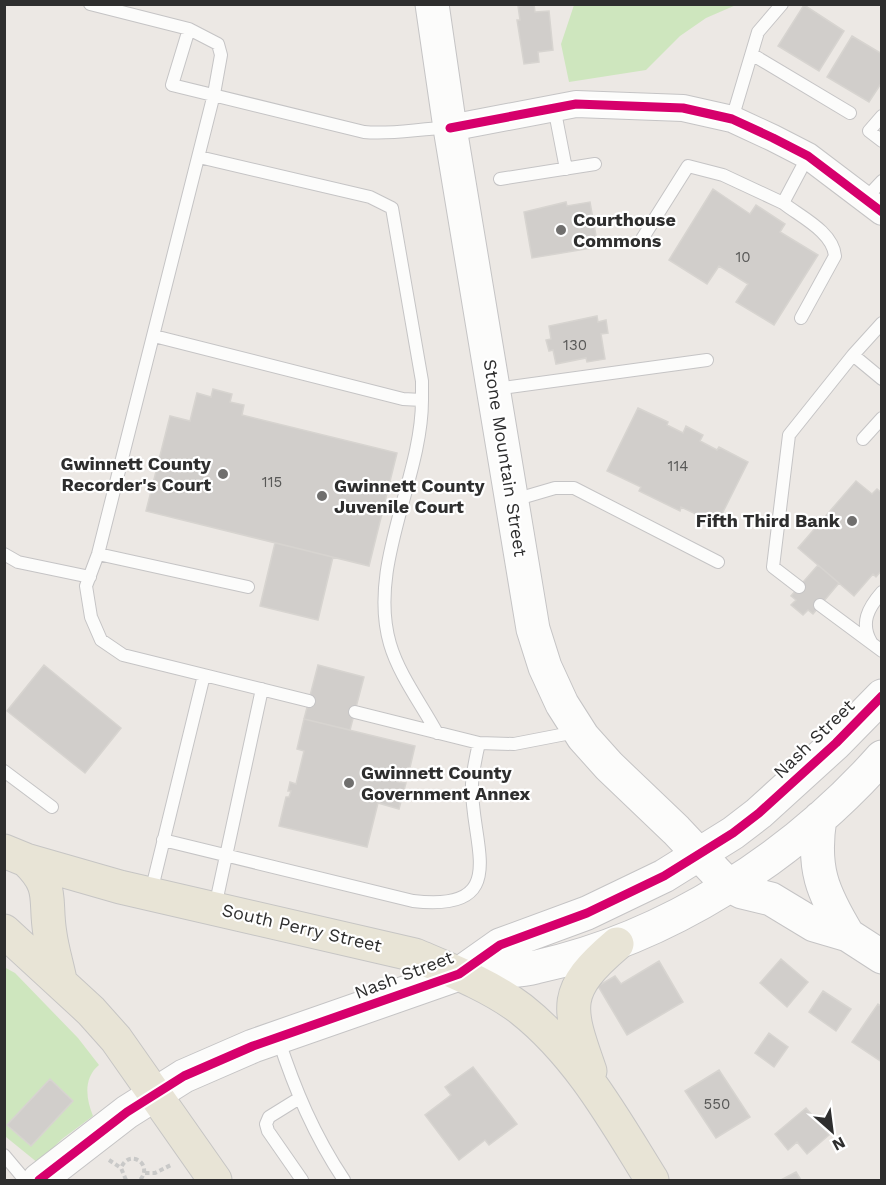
<svg xmlns="http://www.w3.org/2000/svg" width="886" height="1185" font-family="'Work Sans',sans-serif">
  <style>
    .green { fill: #cee6be }
    .building { fill: #d1cecb; stroke: #d7d4d0; stroke-width: 1.5 }
    .lines { fill: none; stroke-linecap: round; stroke-linejoin: round }
    .lane-casing { stroke: #c5c4c5; stroke-width: 14 }
    .street-casing { stroke: #c5c4c5; stroke-width: 28 }
    .secondary-casing { stroke: #c5c4c5; stroke-width: 35 }
    .primary-casing { stroke: #c6c5c4; stroke-width: 35 }
    .path { stroke: #c9c9c8; stroke-width: 4; stroke-dasharray: 4.5 3; stroke-linecap: butt }
    .lane { stroke: #fcfcfb; stroke-width: 12 }
    .street { stroke: #fcfcfb; stroke-width: 26 }
    .secondary { stroke: #fcfcfb; stroke-width: 33 }
    .primary { stroke: #e8e4d6; stroke-width: 33 }
    .cycleway-casing { stroke: #fff; stroke-width: 13 }
    .cycleway { stroke: #d6006c; stroke-width: 9 }
    .poi-dot { fill: #706f6e; stroke: #fff; stroke-width: 2 }
    .labels { text-anchor: middle; stroke-width: 4.5; stroke-linejoin: round; paint-order: stroke }
    .number-label { font-size: 15px; fill: #585857 }
    .poi-label { font-size: 18px; font-weight: bold; fill: #2e2e2e; stroke: #fff; text-anchor: start }
    .street-label { font-size: 18px; fill: #2e2e2e; stroke: #fff }
  </style>
  <rect width="100%" height="100%" fill="#ece8e4"/>
  <path class="green" d="M574,5V4L736,5L706,18L680,36L646,70L569,82L561,44Z
    M4,967L15,973L78,1038L99,1065C83,1078 86,1099 93,1116L62,1139L38,1163L6,1137L5,1130Z"/>
  <path class="building" d="M534,4L535,12L549,11L553,50L538,52L539,62L524,64L517,20H520L518,6Z
    M804,5L844,31L819,71L778,46Z
    M852,36L882,54V82L869,102L827,77Z
    M713,189L750,214L756,205L785,224L780,232L818,255L774,325L736,302L748,284L719,266L707,284L669,260Z
    M566,202L567,206L590,202L598,247L532,258L524,212Z
    M597,316L598,322L606,320L608,333L601,334L605,359L587,362L586,358L556,364L553,350L549,351L546,340L551,339L549,326Z
    M213,389L232,394L230,402L244,405L242,415L397,453L369,566L146,511L170,416L190,421L197,393L211,397Z
    M638,408L668,422L667,425L683,433L686,426L703,435L700,441L717,450L719,447L748,462L717,524L681,507L680,511L639,491L641,487L607,471Z
    M856,481L872,494L877,489L882,493V570L876,577L873,574L854,596L798,548Z
    M275,543L333,557L318,620L260,606Z
    M818,565L839,583L813,614L808,610L803,615L791,605L796,600L791,596Z
    M44,665L121,728L85,773L7,711Z
    M318,665L364,677L350,730L304,719Z
    M304,719L415,746L408,776L400,775L398,782L406,783L399,809L378,803L367,847L279,826L286,797H289L291,791H288L290,782L296,784L304,751L297,749Z
    M781,959L808,982L787,1007L760,983Z
    M659,961L683,1002L627,1035L598,986L615,976L621,984Z
    M823,991L851,1009L836,1031L809,1012Z
    M878,1004L882,1007V1062L852,1042Z
    M769,1033L788,1047L774,1067L755,1053Z
    M473,1067L517,1124L489,1145L485,1140L459,1160L425,1115L451,1095L445,1087Z
    M719,1070L750,1117L716,1138L685,1091Z
    M50,1079L73,1101L31,1146L7,1125Z
    M806,1108L829,1135L807,1154L797,1142L788,1150L775,1134Z
    M796,1172L801,1180H781Z"/>
  <g class="lines">
    <defs>
      <path id="lane" d="M90,4L189,29L218,44L221,55L214,94L98,554L86,586L91,617L101,640L123,655L309,701
        M189,29L172,85L364,132C393,135 421,128 450,128
        M753,55L850,113
        M554,107L566,169
        M882,116L869,131L882,141
        M732,119L758,32L782,4
        M500,179L595,164
        M866,198L882,181
        M642,239L688,166L723,175L783,203
        M801,318L835,256C833,232 801,217 783,203L808,156
        M154,336L403,399L422,400V381L392,208L370,197L199,157
        M853,355L882,323
        M495,389L707,360
        M422,400C422,479 367,565 390,644C399,675 422,705 437,733
        M863,439L882,418
        M514,500L555,488H574L718,562
        M4,554L18,562L90,577
        M98,554L248,587
        M799,587L773,567L789,435L853,355L882,379
        M820,605L882,651
        M871,642C860,623 868,608 882,592
        M355,712L479,743L514,744L576,732
        M4,771L52,807
        M163,840L413,901C514,913 470,843 472,784C473,770 476,756 479,743
        M151,892L204,675
        M215,907L262,689
        M278,1038C295,1090 314,1135 344,1180
        M298,1099L269,1117L266,1124L268,1131L302,1180
        M4,1155L25,1180"/>
      <path id="street" d="M450,128L576,104L683,108L732,119L773,138L808,156L882,212"/>
      <path id="secondary" d="M432,4L450,128L533,629L545,667L562,704L583,737L609,766L676,830L728,885L742,892L771,899L814,925L848,935L882,957
        M820,818C812,868 822,892 848,935
        M459,974C484,972 512,973 536,967C668,938 793,857 882,757
        M39,1180L127,1112L184,1076L253,1046L459,974L500,945L587,913L664,876L733,833L759,813L836,743L882,696"/>
      <path id="primary" d="M4,851L26,860L120,887L415,955C450,970 491,986 521,1009C579,1055 614,1119 652,1180
        M26,860C55,888 44,898 50,934C52,949 57,965 60,980
        M4,931L91,1011L116,1039L215,1180
        M590,1071C567,1006 562,991 617,944"/>
    </defs>
    <use href="#lane" class="lane-casing"/>
    <use href="#street" class="street-casing"/>
    <use href="#secondary" class="secondary-casing"/>
    <use href="#primary" class="primary-casing"/>
    <path class="path" d="M109,1160L121,1168
      M145,1173H155L171,1165
      M126,1180L121,1168C129,1148 154,1164 140,1180"/>
    <use href="#lane" class="lane"/>
    <use href="#street" class="street"/>
    <use href="#secondary" class="secondary"/>
    <use href="#primary" class="primary"/>
    <defs>
      <path id="cycleway" d="M450,128L576,104L683,108L732,119L773,138L808,156L882,212
        M39,1180L127,1112L184,1076L253,1046L459,974L500,945L587,913L664,876L733,833L759,813L836,743L882,696"/>
    </defs>
    <use href="#cycleway" class="cycleway-casing"/>
    <use href="#cycleway" class="cycleway"/>
  </g>
  <g class="poi-dot">
    <circle cx="561" cy="230" r="6"/>
    <circle cx="223" cy="474" r="6"/>
    <circle cx="322" cy="496" r="6"/>
    <circle cx="852" cy="521" r="6"/>
    <circle cx="349" cy="783" r="6"/>
  </g>
  <g class="labels">
    <g class="number-label">
      <text x="743" y="262">10</text>
      <text x="575" y="350">130</text>
      <text x="678" y="471">114</text>
      <text x="272" y="487">115</text>
      <text x="717" y="1109">550</text>
    </g>
    <g class="poi-label">
      <text x="573" y="226">Courthouse<tspan x="573" dy="21">Commons</tspan></text>
      <text x="211" y="470" text-anchor="end">Gwinnett County<tspan x="211" dy="21">Recorder's Court</tspan></text>
      <text x="334" y="492">Gwinnett County<tspan x="334" dy="21">Juvenile Court</tspan></text>
      <text x="840" y="527" text-anchor="end">Fifth Third Bank</text>
      <text x="361" y="779">Gwinnett County<tspan x="361" dy="21">Government Annex</tspan></text>
    </g>
    <g class="street-label">
      <text transform="translate(505 458) rotate(81)" y="6">Stone Mountain Street</text>
      <text transform="translate(814 739) rotate(-44)" y="6">Nash Street</text>
      <text transform="translate(302 928) rotate(13)" y="6">South Perry Street</text>
      <text transform="translate(404 975) rotate(-21)" y="6">Nash Street</text>
    </g>
  </g>
  <rect width="886" height="1185" fill="none" stroke="#2e2e2e" stroke-width="12"/>
  <g transform="translate(832 1131) rotate(152)" stroke="#ffffff" stroke-width="4.5" paint-order="stroke">
  <path d="M0-4.5L10 22L0 15L-10 22Z" fill="#2e2e2e"/>
  <text y="-9" font-size="16" font-weight="bold" text-anchor="middle" fill="#2e2e2e">N</text>
  </g>
</svg>
